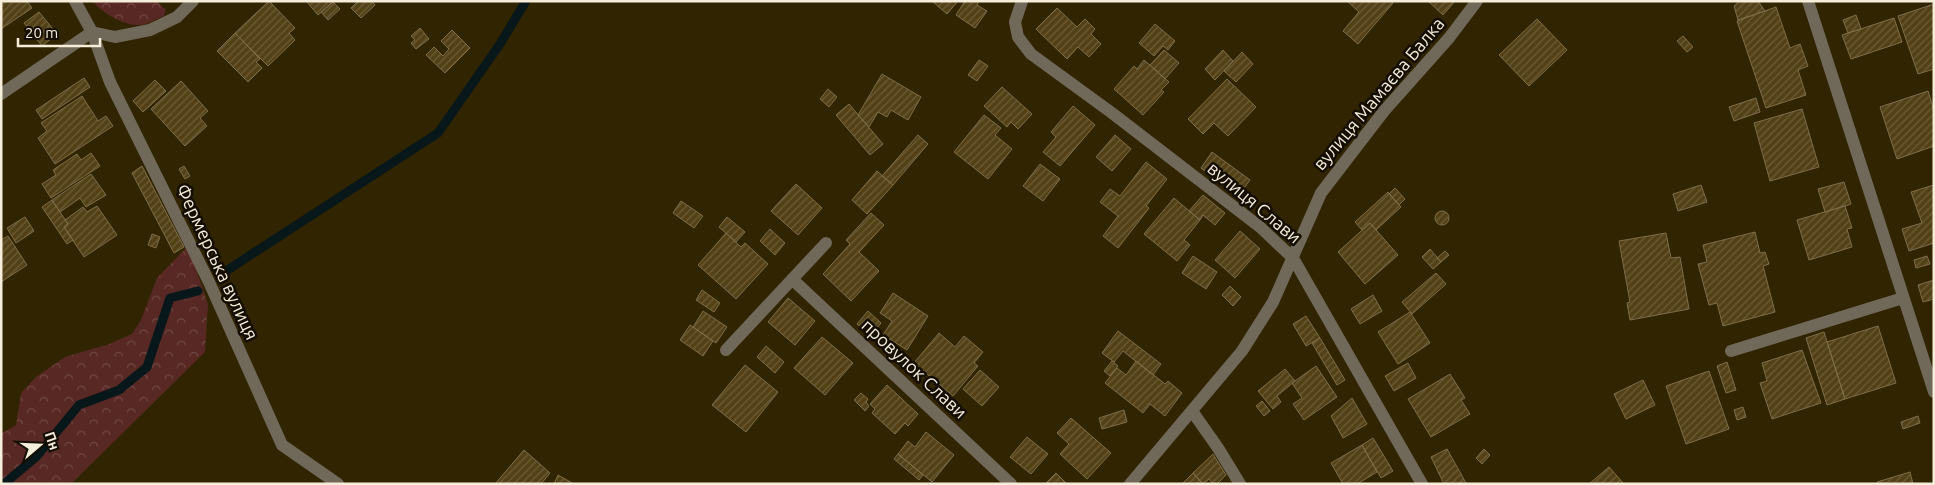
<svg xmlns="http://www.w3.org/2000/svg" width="1935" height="485" font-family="Ubuntu,sans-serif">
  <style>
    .forest { fill: url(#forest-crowns) }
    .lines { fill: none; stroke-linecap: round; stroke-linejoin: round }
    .stream { stroke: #081719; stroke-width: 9 }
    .building { fill: url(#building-hatch); stroke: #7e6e49 }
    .minor { stroke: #706959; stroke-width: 12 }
    .labels { text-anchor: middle; stroke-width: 5; stroke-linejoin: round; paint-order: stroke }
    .street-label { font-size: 18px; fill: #f6eeda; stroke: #140e02 }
  </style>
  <defs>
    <pattern id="forest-crowns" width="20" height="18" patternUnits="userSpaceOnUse" patternTransform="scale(1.25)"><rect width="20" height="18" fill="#572824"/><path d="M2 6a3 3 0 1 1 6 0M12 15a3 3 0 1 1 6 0" fill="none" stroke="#704843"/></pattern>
    <pattern id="building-hatch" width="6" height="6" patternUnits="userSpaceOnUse" patternTransform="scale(1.25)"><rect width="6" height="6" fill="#524117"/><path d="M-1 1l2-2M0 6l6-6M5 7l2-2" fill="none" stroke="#6c5d38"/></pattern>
  </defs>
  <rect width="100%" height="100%" fill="#312400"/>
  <path class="forest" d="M92,1H156L166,10L164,16C158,18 152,22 146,24C127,29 104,14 92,1Z
    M188,246L208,304L205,352L71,484H1V434L16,425L21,393L36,377L65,357L109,344L132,334L141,320L157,278Z"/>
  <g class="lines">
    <path class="stream" d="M226,271L438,133L500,44L526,1
      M4,484L37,456L79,405L119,390L147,367L170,298L198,291"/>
  </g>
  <path class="building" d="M1,1H27L32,8L1,29Z
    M269,1L295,28L289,33L295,40L268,66L235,33Z
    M306,1H334L318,15Z
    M358,1H372L375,5L361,18L351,8Z
    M932,1H956L957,2L947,14Z
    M965,1H979L977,5L987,11L975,28L956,15Z
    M1347,1H1391L1393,3L1358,44L1343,31L1359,12Z
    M1428,1H1455L1443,15Z
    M1740,1H1758L1765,11L1738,20L1734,6Z
    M333,2L340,9L328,20L321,12Z
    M1934,4V69L1918,74L1898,16Z
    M1776,7L1790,48L1800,44L1808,66L1798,70L1806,95L1766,108L1737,21Z
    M1057,8L1077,27L1085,19L1095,29L1091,34L1101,44L1089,57L1078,47L1067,59L1036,29Z
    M39,12L57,34L42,46L24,23Z
    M1856,15L1861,29L1848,33L1843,20Z
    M1894,18L1902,42L1851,59L1842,35Z
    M1537,19L1567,50L1529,86L1499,55Z
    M1155,24L1175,41L1168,50L1163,46L1154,56L1139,43Z
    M420,28L429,39L416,49L411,43L415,40L411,36Z
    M452,30L470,48L445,73L426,55L434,47L443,56L449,49L441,41Z
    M235,33L260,59L256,62L262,68L248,82L217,51Z
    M1683,36L1693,47L1687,52L1677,41Z
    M1164,50L1179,63L1165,79L1150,65Z
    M1223,50L1233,61L1215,80L1205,69Z
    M1242,52L1253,64L1236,82L1224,71Z
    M979,60L988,66L977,81L968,75Z
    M1144,60L1169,82L1161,90L1164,92L1143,115L1114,89L1134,66L1137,69Z
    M882,74L921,97L908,120L891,110L887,117L878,112L869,127L858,115Z
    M84,78L90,87L42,119L36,110Z
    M1227,79L1256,107L1228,136L1214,123L1203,134L1188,119Z
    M155,80L166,91L143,112L133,101Z
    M181,81L208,111L200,118L207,126L185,146L151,109Z
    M1002,87L1032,114L1018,129L1011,122L1007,127L984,106Z
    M828,89L837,97L829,107L820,99Z
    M1928,91L1934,110V146L1897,159L1880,107Z
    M82,96L98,121L106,116L113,126L55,164L38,138L47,131L41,123Z
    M1756,98L1760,112L1734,121L1729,107Z
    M849,104L883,144L870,155L836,115Z
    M1073,106L1095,125L1060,166L1043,152L1056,137L1051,132Z
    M1802,109L1819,167L1770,181L1754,123Z
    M984,115L1001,128L995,135L1012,149L988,179L954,152Z
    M918,135L928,144L893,185L882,176Z
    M1115,135L1131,149L1112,171L1096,157Z
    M1212,152L1250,180L1238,196L1201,168Z
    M91,153L100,166L51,198L42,184L56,175L53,170L77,154L81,160Z
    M1146,162L1167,179L1146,206L1149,208L1118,248L1103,236L1118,216L1100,202L1110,189L1120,196Z
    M1040,164L1060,179L1043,201L1023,186Z
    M142,166L184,247L174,253L132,173Z
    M184,166L190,176L185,179L179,169Z
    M877,171L893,185L867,214L852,200Z
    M91,174L106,195L86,207L80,198L60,212L52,200Z
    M1844,182L1851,204L1825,212L1818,189Z
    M796,184L822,208L798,235L771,211Z
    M1701,185L1707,202L1678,211L1673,194Z
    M1934,185V243L1909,251L1902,229L1922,223L1911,192Z
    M1395,188L1405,199L1399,205L1389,194Z
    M1388,192L1401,207L1376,230L1370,223L1362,230L1355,222Z
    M1203,195L1225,213L1215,225L1203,215L1200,220L1189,211Z
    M1174,198L1200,220L1184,240L1190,245L1177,261L1144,234Z
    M52,200L68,224L64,227L73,240L67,244L42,207Z
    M681,201L703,216L694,228L673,213Z
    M97,206L117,235L84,257L64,227L68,224L65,220L83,207L87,212Z
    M1845,206L1852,228L1847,229L1852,247L1809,260L1797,220Z
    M1435 218a7 7 0 1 1 14 0a7 7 0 1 1-14 0Z
    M871,213L884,225L859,252L879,271L851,301L823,274L850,244L846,240Z
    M25,217L34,231L16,243L7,228Z
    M727,217L745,232L736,242L719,227Z
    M1370,223L1398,255L1365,284L1338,252Z
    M770,229L785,243L775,255L760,241Z
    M1240,231L1260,249L1235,278L1215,260Z
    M1755,232L1760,253L1765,252L1769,264L1763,266L1775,312L1723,326L1717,303L1709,305L1698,264L1707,262L1703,245Z
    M726,233L741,247L745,243L768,264L736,299L698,265Z
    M1666,233L1671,258L1680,257L1689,309L1630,320L1627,303L1630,302L1619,241Z
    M152,234L160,237L156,248L148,245Z
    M8,236L27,265L1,282V240Z
    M1430,249L1441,262L1433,269L1422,257Z
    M1445,251L1449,255L1441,262L1437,258Z
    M1193,256L1217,272L1206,289L1182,273Z
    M1927,256L1930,264L1916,268L1914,260Z
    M1436,273L1446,284L1412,314L1402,302Z
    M1934,280V299L1923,302L1918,285Z
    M1230,286L1241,297L1233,306L1222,295Z
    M702,290L720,303L714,312L696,300Z
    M893,293L928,316L907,350L883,335L892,321L880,313Z
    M1373,295L1382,311L1360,324L1351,309Z
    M788,298L815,321L795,345L768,322Z
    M703,311L727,327L716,343L693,327Z
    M868,311L881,323L871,336L857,324Z
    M1410,312L1430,343L1398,364L1378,332Z
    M1306,316L1320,338L1306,346L1293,324Z
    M690,325L713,341L703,356L680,340Z
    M1878,326L1896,383L1845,399L1827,342Z
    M1118,331L1161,364L1153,375L1123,351L1114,362L1102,353Z
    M1824,332L1845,399L1827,405L1806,338Z
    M939,333L955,347L964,336L983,352L974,363L978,366L953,396L914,363Z
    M822,337L853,363L825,395L794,368Z
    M1320,338L1345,380L1337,385L1312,343Z
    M766,346L784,362L775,373L757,357Z
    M1802,350L1821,403L1772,419L1760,383L1767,381L1762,363Z
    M1112,361L1118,366L1110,376L1104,371Z
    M1136,361L1165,384L1168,381L1182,393L1165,416L1150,404L1143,413L1105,383L1117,368L1126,375Z
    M1727,362L1736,390L1726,393L1717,366Z
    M1408,363L1416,378L1394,391L1385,376Z
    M745,365L778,392L746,432L712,405Z
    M1316,366L1337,397L1304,420L1293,404L1302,398L1292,383Z
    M1285,369L1295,381L1277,396L1281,402L1273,409L1258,391Z
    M980,370L999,387L982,406L963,389Z
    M1709,371L1729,429L1686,444L1666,386Z
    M1450,374L1465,398L1461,400L1470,414L1431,437L1408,399Z
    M1643,380L1655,405L1626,419L1614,394Z
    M887,385L918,414L908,426L905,423L895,434L872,413L875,409L870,404Z
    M861,393L868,399L866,402L869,406L865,411L854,400Z
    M1352,398L1367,424L1343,438L1331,416Z
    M1262,401L1270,411L1264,416L1256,406Z
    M1743,407L1746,417L1737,420L1734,410Z
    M1124,410L1127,422L1102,429L1099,418Z
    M1918,416L1920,423L1903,429L1901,422Z
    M1071,418L1111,453L1087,479L1060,454L1069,444L1057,433Z
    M926,432L954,455L932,482L898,454L908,441L915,447Z
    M1027,437L1048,454L1031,474L1010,457Z
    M1373,438L1393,471L1381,478L1362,445Z
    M1362,445L1377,472L1357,484H1343L1331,463Z
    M1447,449L1466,483L1464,484H1444L1431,457Z
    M1484,449L1490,455L1482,464L1476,458Z
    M524,450L550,473L541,484H495Z
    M898,454L923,475L919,480L894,459Z
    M1213,454L1226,475L1217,484H1213L1209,479L1203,484L1193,473Z
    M1609,467L1624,484H1589Z
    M1910,472L1913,484H1878L1877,482Z
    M1056,473L1067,484H1045Z
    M1193,473L1203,484H1182Z
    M558,475L574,484H554Z"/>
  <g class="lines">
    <path class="minor" d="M75,1L92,32L110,82L209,282L282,445L338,484
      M1022,1L1015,22L1018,37L1031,54L1112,113L1260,227L1293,258L1422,484
      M1808,1L1934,392
      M1,94L92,32L115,37L150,30L177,17L193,1
      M792,279L1011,484
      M726,350L826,243
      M1731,351L1903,298
      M1192,411L1218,448L1240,484
      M1130,484L1242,351L1273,302L1321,193L1384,111L1449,38L1477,1"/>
  </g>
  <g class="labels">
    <g class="street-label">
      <text transform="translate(1379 94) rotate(-50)" y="6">вулиця Мамаєва Балка</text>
      <text transform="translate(1254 203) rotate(40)" y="6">вулиця Слави</text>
      <text transform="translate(217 262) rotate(65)" y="6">Фермерська вулиця</text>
      <text transform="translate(914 369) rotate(43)" y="6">провулок Слави</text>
    </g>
  </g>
  <rect width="1935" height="485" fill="none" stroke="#f6eeda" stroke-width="5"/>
  <g transform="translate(40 445) rotate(71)" stroke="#140e02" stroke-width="4" paint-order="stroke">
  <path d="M0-4L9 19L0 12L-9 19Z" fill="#f6eeda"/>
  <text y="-8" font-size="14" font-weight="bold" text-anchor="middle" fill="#f6eeda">Пн</text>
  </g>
  <path d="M18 38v8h82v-8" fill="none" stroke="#f6eeda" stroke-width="2.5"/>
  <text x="25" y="38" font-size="15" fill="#f6eeda" stroke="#140e02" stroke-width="4" paint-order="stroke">20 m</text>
</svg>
